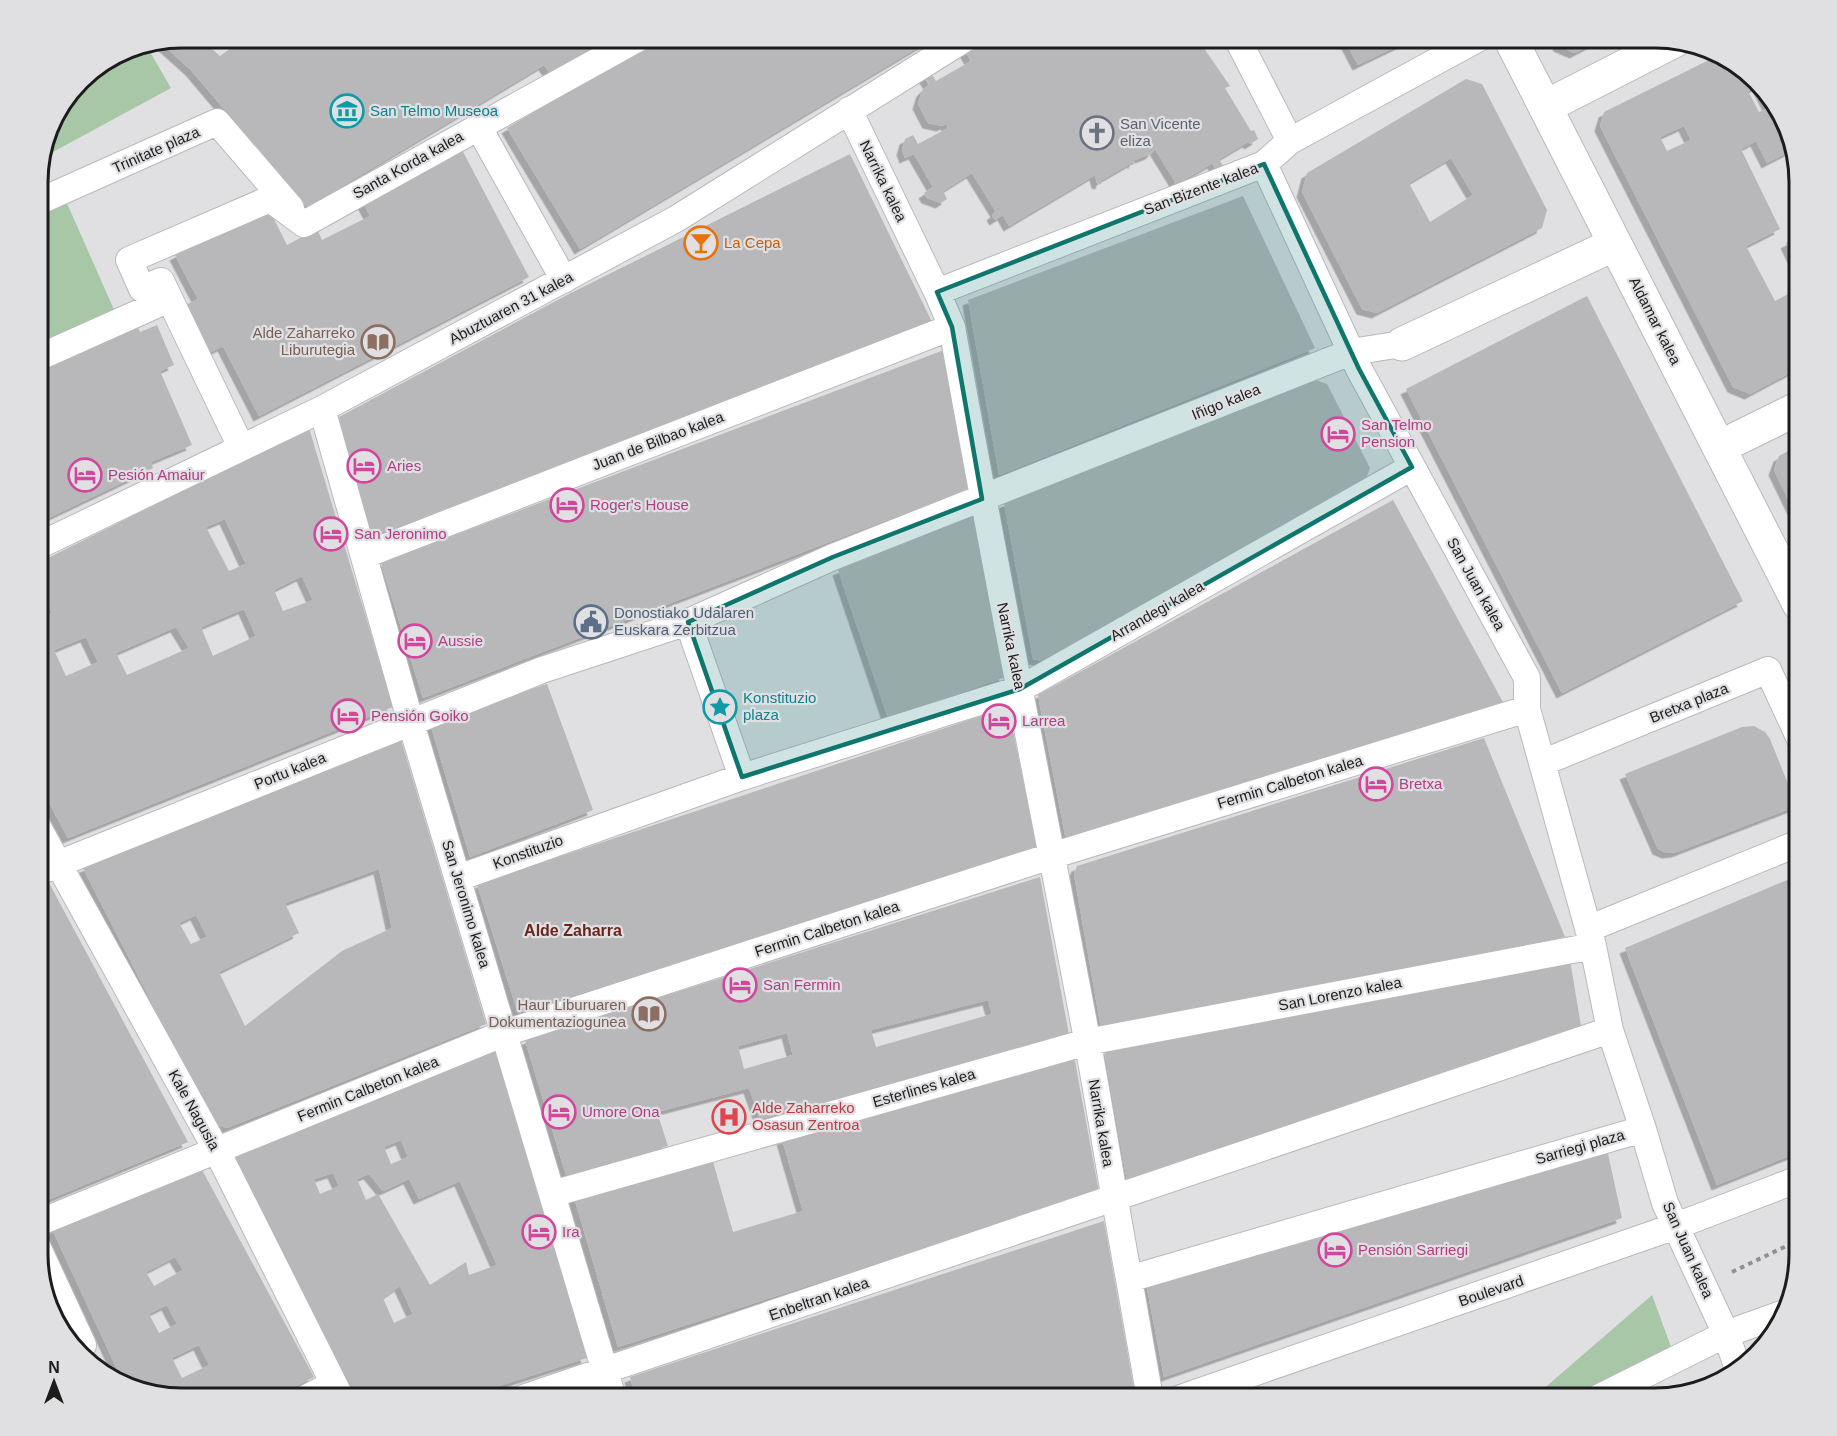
<svg xmlns="http://www.w3.org/2000/svg" width="1837" height="1436" font-family="Arial,sans-serif">
  <style>
    .green { fill: #a7c7a6 }
    .building { fill: #b8b8ba; fill-rule: evenodd; filter: url(#shadow) }
    .lines { fill: none; stroke-linecap: round; stroke-linejoin: round }
    .pedestrian-casing { stroke: #b9b9bc; stroke-width: 28 }
    .minor-casing { stroke: #b9b9bc; stroke-width: 35 }
    .path { stroke: #909092; stroke-width: 4; stroke-dasharray: 4.5 4.5; stroke-linecap: butt }
    .pedestrian { stroke: #fff; stroke-width: 26 }
    .minor { stroke: #fff; stroke-width: 33 }
    .marked { fill: #0f766e; fill-opacity: 0.2; stroke: #0f766e; stroke-width: 4.5; stroke-linejoin: round }
    .labels { text-anchor: middle; stroke-width: 4.5; stroke-linejoin: round; paint-order: stroke }
    .culture-label { font-size: 15px; fill: #0d838f; stroke: #e0e0e3; text-anchor: start }
    .worship-label { font-size: 15px; fill: #5b616d; stroke: #e0e0e3; text-anchor: start }
    .street-label { font-size: 15px; fill: #1c1c1d; stroke: #e0e0e3 }
    .food-label { font-size: 15px; fill: #c56008; stroke: #e0e0e3; text-anchor: start }
    .education-label { font-size: 15px; fill: #785e54; stroke: #e0e0e3; text-anchor: end }
    .hotel-label { font-size: 15px; fill: #b23c85; stroke: #e0e0e3; text-anchor: start }
    .service-label { font-size: 15px; fill: #4e5e75; stroke: #e0e0e3; text-anchor: start }
    .health-label { font-size: 15px; fill: #be3a42; stroke: #e0e0e3; text-anchor: start }
    .neighbourhood-label { font-size: 16px; font-weight: bold; fill: #6a261b; stroke: #e0e0e3 }
    .rim { fill: none; stroke: #1c1c1d; stroke-width: 3 }
  </style>
  <defs>
    <filter id="shadow"><feDropShadow dx="-5.5" dy="5.5" stdDeviation="0" flood-color="#0004"/></filter>
  </defs>
  <rect width="100%" height="100%" fill="#e0e0e3"/>
  <path class="green" d="M146,45L171,88L42,158C45,146 47,129 53,118C72,83 107,52 146,45Z
    M62,192L119,321L38,347V202Z
    M1652,1295L1671,1347L1576,1398H1533Z"/>
  <path class="building" d="M182,38H213L205,43L220,56L245,38H621L553,77L544,65L307,207L191,70L160,42Z
    M658,38H934L580,249L507,128Z
    M988,38H1191L1195,43L1199,41L1230,86L1225,88L1251,131L1254,130L1258,139L1250,144L1248,142L1219,159L1223,166L1216,170L1213,163L1182,181L1181,187H1174V180L1155,149L1151,154L1135,160L1134,164L1133,162L1102,180L1101,184L1097,183L1095,175L1009,226L1003,215L995,220L992,215L996,212L972,173L943,191L947,199L941,203L927,198L924,193L933,187L914,154L905,158L902,150L905,139L913,135L918,144L948,128L946,124L942,126L928,123L918,104L922,91L929,84L923,75L930,72L936,81L971,61L965,51Z
    M1344,38H1414L1358,65Z
    M1555,38H1604L1575,53L1559,46Z
    M1719,55L1750,73L1785,118L1792,150L1767,163L1756,141L1741,149L1780,229L1746,246L1775,301L1799,288V368L1750,394L1733,387L1600,126L1604,112ZM1758,86L1769,108L1759,112L1748,91ZM1684,126L1691,140L1667,151L1660,137Z
    M1466,79L1482,84L1547,210L1542,228L1377,313L1362,309L1302,192L1307,173ZM1451,158L1473,195L1430,222L1409,183Z
    M461,148L529,277L259,416L223,346L205,355L183,306L198,299L175,255L268,207L287,245L317,229L322,240L370,216L361,199Z
    M850,154L933,324L373,536L339,417L569,294Z
    M1243,196L1315,348L999,475L968,300Z
    M1799,236V270L1786,243Z
    M1587,296L1743,601L1562,693L1406,389Z
    M136,323L140,332L157,325L174,365L160,371L192,445L151,462L153,468L38,523V370L82,353L91,342Z
    M944,350L970,488L423,698L381,563Z
    M1313,379L1327,384L1370,468L1365,482L1042,661L1033,659L1004,503Z
    M309,428L393,707L68,838L38,782V619L52,613L38,582V563ZM225,519L246,564L229,571L206,527ZM302,576L313,600L283,611L274,590ZM244,609L256,636L213,656L201,627ZM176,627L189,648L127,675L116,653ZM86,637L98,662L66,676L54,650Z
    M1799,445V522L1774,470L1779,456Z
    M1393,500L1504,704L1066,840L1038,695Z
    M975,515L1005,677L888,718L838,570Z
    M547,684L593,810L470,857L430,723Z
    M1008,707L1037,848L518,1013L477,884Z
    M1754,726L1765,732L1770,739L1797,806L1677,852L1667,853L1658,849L1625,774L1742,727Z
    M1484,738L1565,937L1101,1028L1074,874L1077,866Z
    M401,740L486,1024L227,1128L214,1124L83,868ZM379,869L392,928L342,951L245,1026L219,972L299,933L285,903ZM196,915L207,937L191,944L179,923Z
    M1799,875V1152L1717,1185L1625,948Z
    M1040,877L1069,1035L760,1119L749,1088L657,1112L668,1146L566,1175L525,1040ZM988,1000L992,1014L876,1047L871,1030ZM787,1033L793,1055L744,1069L738,1046Z
    M48,881L188,1142L38,1204V885Z
    M1570,960L1582,1032L1127,1181L1104,1050Z
    M497,1050L587,1358L461,1398H358L231,1156ZM401,1140L408,1157L391,1164L384,1147ZM333,1173L339,1186L320,1194L314,1179ZM369,1174L383,1191L409,1179L419,1199L460,1181L497,1265L469,1275L466,1262L430,1285L378,1194L366,1200L357,1179ZM400,1286L413,1314L394,1323L383,1298Z
    M1074,1056L1099,1192L618,1347L574,1197L712,1158L733,1232L803,1211L782,1139Z
    M1606,1145L1622,1218L1164,1377L1146,1283Z
    M201,1168L314,1377L271,1398H182L135,1391L124,1384L52,1229ZM175,1257L183,1270L154,1286L146,1272ZM167,1305L177,1324L159,1333L149,1314ZM199,1345L209,1365L182,1378L172,1358Z
    M1104,1221L1134,1389L1105,1398H636L630,1377Z
    M598,1388L601,1398H564Z"/>
  <g class="lines">
    <defs>
      <path id="pedestrian" d="M1237,38L1290,141
        M478,126L564,280
        M1264,164L1359,369L1527,678V709L1593,946L1610,1030
        M38,202L217,122L291,208
        M937,292L1264,164L1290,141L1479,38
        M38,347L42,356L165,301L157,283
        M322,409L411,723L613,1398
        M241,447L161,281L142,289L129,260L270,199L304,224L639,38
        M38,546L322,409L676,219L966,38
        M365,555L952,327
        M688,622L742,777
        M1542,763L1768,670L1799,737
        M38,827L217,1151L341,1398
        M38,872L542,670L688,622L833,557L1351,352L1402,344
        M458,878L742,777L1020,689L1412,467
        M1588,929L1799,843
        M1643,1129L1665,1203L1726,1334L1738,1369
        M552,1194L1087,1042L1593,946
        M38,1223L505,1033L1051,856L1527,709
        M38,1248L83,1345
        M1129,1279L1150,1398
        M306,1398L333,1384
        M523,1398L1610,1030L1643,1129L1129,1279C1114,1199 1102,1119 1087,1039C1042,802 994,565 952,327L937,292L849,110
        M1181,1398L1676,1226L1799,1179
        M1598,1398L1726,1334L1787,1312"/>
      <path id="minor" d="M1510,38L1799,604
        M1545,107L1674,41
        M1402,344L1615,244
        M1720,447L1799,408"/>
    </defs>
    <use href="#pedestrian" class="pedestrian-casing"/>
    <use href="#minor" class="minor-casing"/>
    <path class="path" d="M1732,1272L1799,1240"/>
    <use href="#pedestrian" class="pedestrian"/>
    <use href="#minor" class="minor"/>
  </g>
  <path class="marked" d="M1264,164L1359,369L1412,467L1020,689L742,777L688,622L833,557L982,499L952,327L937,292Z"/>
  <defs>
    <symbol id="museum-ring" viewBox="-11 -11 22 22"><circle r="9.5" fill="#e0e0e3" stroke="#0f9aa8" stroke-width="1.5"/><path d="M0-6L6-3V-2H-6V-3ZM-5-1h2V3h-2ZM-1-1h2V3h-2ZM3-1h2V3H3ZM-6 4H6V6H-6Z" fill="#0f9aa8"/></symbol>
    <symbol id="church-ring" viewBox="-11 -11 22 22"><circle r="9.5" fill="#e0e0e3" stroke="#6b7280" stroke-width="1.5"/><path d="M-1.2-6h2.4v3.5h3.3v2.4h-3.3V6h-2.4V-.1h-3.3v-2.4h3.3Z" fill="#6b7280"/></symbol>
    <symbol id="bar-ring" viewBox="-11 -11 22 22"><circle r="9.5" fill="#e0e0e3" stroke="#e8710a" stroke-width="1.5"/><path d="M-6-5H6L.8 .8V4.5H3.5V6h-7V4.5H-.8V.8Z" fill="#e8710a"/></symbol>
    <symbol id="library-ring" viewBox="-11 -11 22 22"><circle r="9.5" fill="#e0e0e3" stroke="#8d6e63" stroke-width="1.5"/><path d="M-6-4Q-3-5.5-.7-3.5V5Q-3 3-6 4ZM6-4Q3-5.5 .7-3.5V5Q3 3 6 4Z" fill="#8d6e63"/></symbol>
    <symbol id="hotel-ring" viewBox="-11 -11 22 22"><circle r="9.5" fill="#e0e0e3" stroke="#d1479c" stroke-width="1.5"/><path d="M-6-4.5h1.5V1H6V5H4.5V3h-9V5H-6ZM-4 0a1.8 1.8 0 1 1 3.6 0ZM.5 0V-2.5h3Q6-2.5 6 0Z" fill="#d1479c"/></symbol>
    <symbol id="civic-ring" viewBox="-11 -11 22 22"><circle r="9.5" fill="#e0e0e3" stroke="#5c6f8a" stroke-width="1.5"/><path d="M-.6-6.5H3V-4.5H.6V-3L4-1V1h2V6H-6V1h2V-1L-.6-3ZM-1.2 2.5V6h2.4V2.5Z" fill="#5c6f8a"/></symbol>
    <symbol id="sight-ring" viewBox="-11 -11 22 22"><circle r="9.5" fill="#e0e0e3" stroke="#0f9aa8" stroke-width="1.5"/><path d="M0-6L1.8-2.2L6-1.7L2.9 1.2L3.7 5.4L0 3.3L-3.7 5.4L-2.9 1.2L-6-1.7L-1.8-2.2Z" fill="#0f9aa8"/></symbol>
    <symbol id="hospital-ring" viewBox="-11 -11 22 22"><circle r="9.5" fill="#e0e0e3" stroke="#e0444e" stroke-width="1.5"/><path d="M-5-5h3v3.5h4V-5h3V5h-3V1.5h-4V5h-3Z" fill="#e0444e"/></symbol>
  </defs>
  <g fill-rule="evenodd">
    <use href="#museum-ring" x="328" y="92" width="38" height="38"/>
    <use href="#church-ring" x="1078" y="114" width="38" height="38"/>
    <use href="#bar-ring" x="682" y="224" width="38" height="38"/>
    <use href="#library-ring" x="359" y="323" width="38" height="38"/>
    <use href="#hotel-ring" x="1319" y="415" width="38" height="38"/>
    <use href="#hotel-ring" x="345" y="447" width="38" height="38"/>
    <use href="#hotel-ring" x="66" y="456" width="38" height="38"/>
    <use href="#hotel-ring" x="548" y="486" width="38" height="38"/>
    <use href="#hotel-ring" x="312" y="515" width="38" height="38"/>
    <use href="#civic-ring" x="572" y="603" width="38" height="38"/>
    <use href="#hotel-ring" x="396" y="622" width="38" height="38"/>
    <use href="#sight-ring" x="701" y="688" width="38" height="38"/>
    <use href="#hotel-ring" x="329" y="697" width="38" height="38"/>
    <use href="#hotel-ring" x="980" y="702" width="38" height="38"/>
    <use href="#hotel-ring" x="1357" y="765" width="38" height="38"/>
    <use href="#hotel-ring" x="721" y="966" width="38" height="38"/>
    <use href="#library-ring" x="630" y="995" width="38" height="38"/>
    <use href="#hotel-ring" x="540" y="1093" width="38" height="38"/>
    <use href="#hospital-ring" x="710" y="1098" width="38" height="38"/>
    <use href="#hotel-ring" x="520" y="1213" width="38" height="38"/>
    <use href="#hotel-ring" x="1316" y="1231" width="38" height="38"/>
  </g>
  <g class="labels">
    <g class="culture-label">
      <text x="370" y="116">San Telmo Museoa</text>
      <text x="743" y="703">Konstituzio<tspan x="743" dy="17">plaza</tspan></text>
    </g>
    <g class="worship-label">
      <text x="1120" y="129">San Vicente<tspan x="1120" dy="17">eliza</tspan></text>
    </g>
    <g class="street-label">
      <text transform="translate(156 150) rotate(-24)" y="5">Trinitate plaza</text>
      <text transform="translate(408 165) rotate(-29)" y="5">Santa Korda kalea</text>
      <text transform="translate(883 181) rotate(64)" y="5">Narrika kalea</text>
      <text transform="translate(1201 189) rotate(-21)" y="5">San Bizente kalea</text>
      <text transform="translate(511 308) rotate(-28)" y="5">Abuztuaren 31 kalea</text>
      <text transform="translate(1655 321) rotate(63)" y="5">Aldamar kalea</text>
      <text transform="translate(1226 402) rotate(-22)" y="5">Iñigo kalea</text>
      <text transform="translate(658 441) rotate(-21)" y="5">Juan de Bilbao kalea</text>
      <text transform="translate(1476 584) rotate(61)" y="5">San Juan kalea</text>
      <text transform="translate(1157 611) rotate(-30)" y="5">Arrandegi kalea</text>
      <text transform="translate(1011 646) rotate(78)" y="5">Narrika kalea</text>
      <text transform="translate(1689 703) rotate(-22)" y="5">Bretxa plaza</text>
      <text transform="translate(290 771) rotate(-22)" y="5">Portu kalea</text>
      <text transform="translate(1290 782) rotate(-17)" y="5">Fermin Calbeton kalea</text>
      <text transform="translate(528 852) rotate(-20)" y="5">Konstituzio</text>
      <text transform="translate(466 904) rotate(73)" y="5">San Jeronimo kalea</text>
      <text transform="translate(827 929) rotate(-18)" y="5">Fermin Calbeton kalea</text>
      <text transform="translate(1340 994) rotate(-11)" y="5">San Lorenzo kalea</text>
      <text transform="translate(924 1088) rotate(-16)" y="5">Esterlines kalea</text>
      <text transform="translate(368 1089) rotate(-22)" y="5">Fermin Calbeton kalea</text>
      <text transform="translate(194 1110) rotate(61)" y="5">Kale Nagusia</text>
      <text transform="translate(1101 1123) rotate(80)" y="5">Narrika kalea</text>
      <text transform="translate(1580 1147) rotate(-16)" y="5">Sarriegi plaza</text>
      <text transform="translate(1688 1250) rotate(66)" y="5">San Juan kalea</text>
      <text transform="translate(1491 1291) rotate(-19)" y="5">Boulevard</text>
      <text transform="translate(819 1299) rotate(-19)" y="5">Enbeltran kalea</text>
    </g>
    <g class="food-label">
      <text x="724" y="248">La Cepa</text>
    </g>
    <g class="education-label">
      <text x="355" y="338">Alde Zaharreko<tspan x="355" dy="17">Liburutegia</tspan></text>
      <text x="626" y="1010">Haur Liburuaren<tspan x="626" dy="17">Dokumentaziogunea</tspan></text>
    </g>
    <g class="hotel-label">
      <text x="1361" y="430">San Telmo<tspan x="1361" dy="17">Pension</tspan></text>
      <text x="387" y="471">Aries</text>
      <text x="108" y="480">Pesión Amaiur</text>
      <text x="590" y="510">Roger's House</text>
      <text x="354" y="539">San Jeronimo</text>
      <text x="438" y="646">Aussie</text>
      <text x="371" y="721">Pensión Goiko</text>
      <text x="1022" y="726">Larrea</text>
      <text x="1399" y="789">Bretxa</text>
      <text x="763" y="990">San Fermin</text>
      <text x="582" y="1117">Umore Ona</text>
      <text x="562" y="1237">Ira</text>
      <text x="1358" y="1255">Pensión Sarriegi</text>
    </g>
    <g class="service-label">
      <text x="614" y="618">Donostiako Udalaren<tspan x="614" dy="17">Euskara Zerbitzua</tspan></text>
    </g>
    <g class="health-label">
      <text x="752" y="1113">Alde Zaharreko<tspan x="752" dy="17">Osasun Zentroa</tspan></text>
    </g>
    <g class="neighbourhood-label">
      <text x="573" y="936">Alde Zaharra</text>
    </g>
  </g>
  <path d="M0 0H1837V1436H0ZM182 48H1655A134 134 0 0 1 1789 182V1254A134 134 0 0 1 1655 1388H182A134 134 0 0 1 48 1254V182A134 134 0 0 1 182 48Z" fill="#e0e0e3" fill-rule="evenodd"/>
  <path class="rim" d="M182 48H1655A134 134 0 0 1 1789 182V1254A134 134 0 0 1 1655 1388H182A134 134 0 0 1 48 1254V182A134 134 0 0 1 182 48Z"/>
  <g transform="translate(54 1382)" stroke="#e0e0e3" stroke-width="4.5" paint-order="stroke">
  <path d="M0-4.5L10 22L0 15L-10 22Z" fill="#1c1c1d"/>
  <text y="-9" font-size="16" font-weight="bold" text-anchor="middle" fill="#1c1c1d">N</text>
  </g>
</svg>
